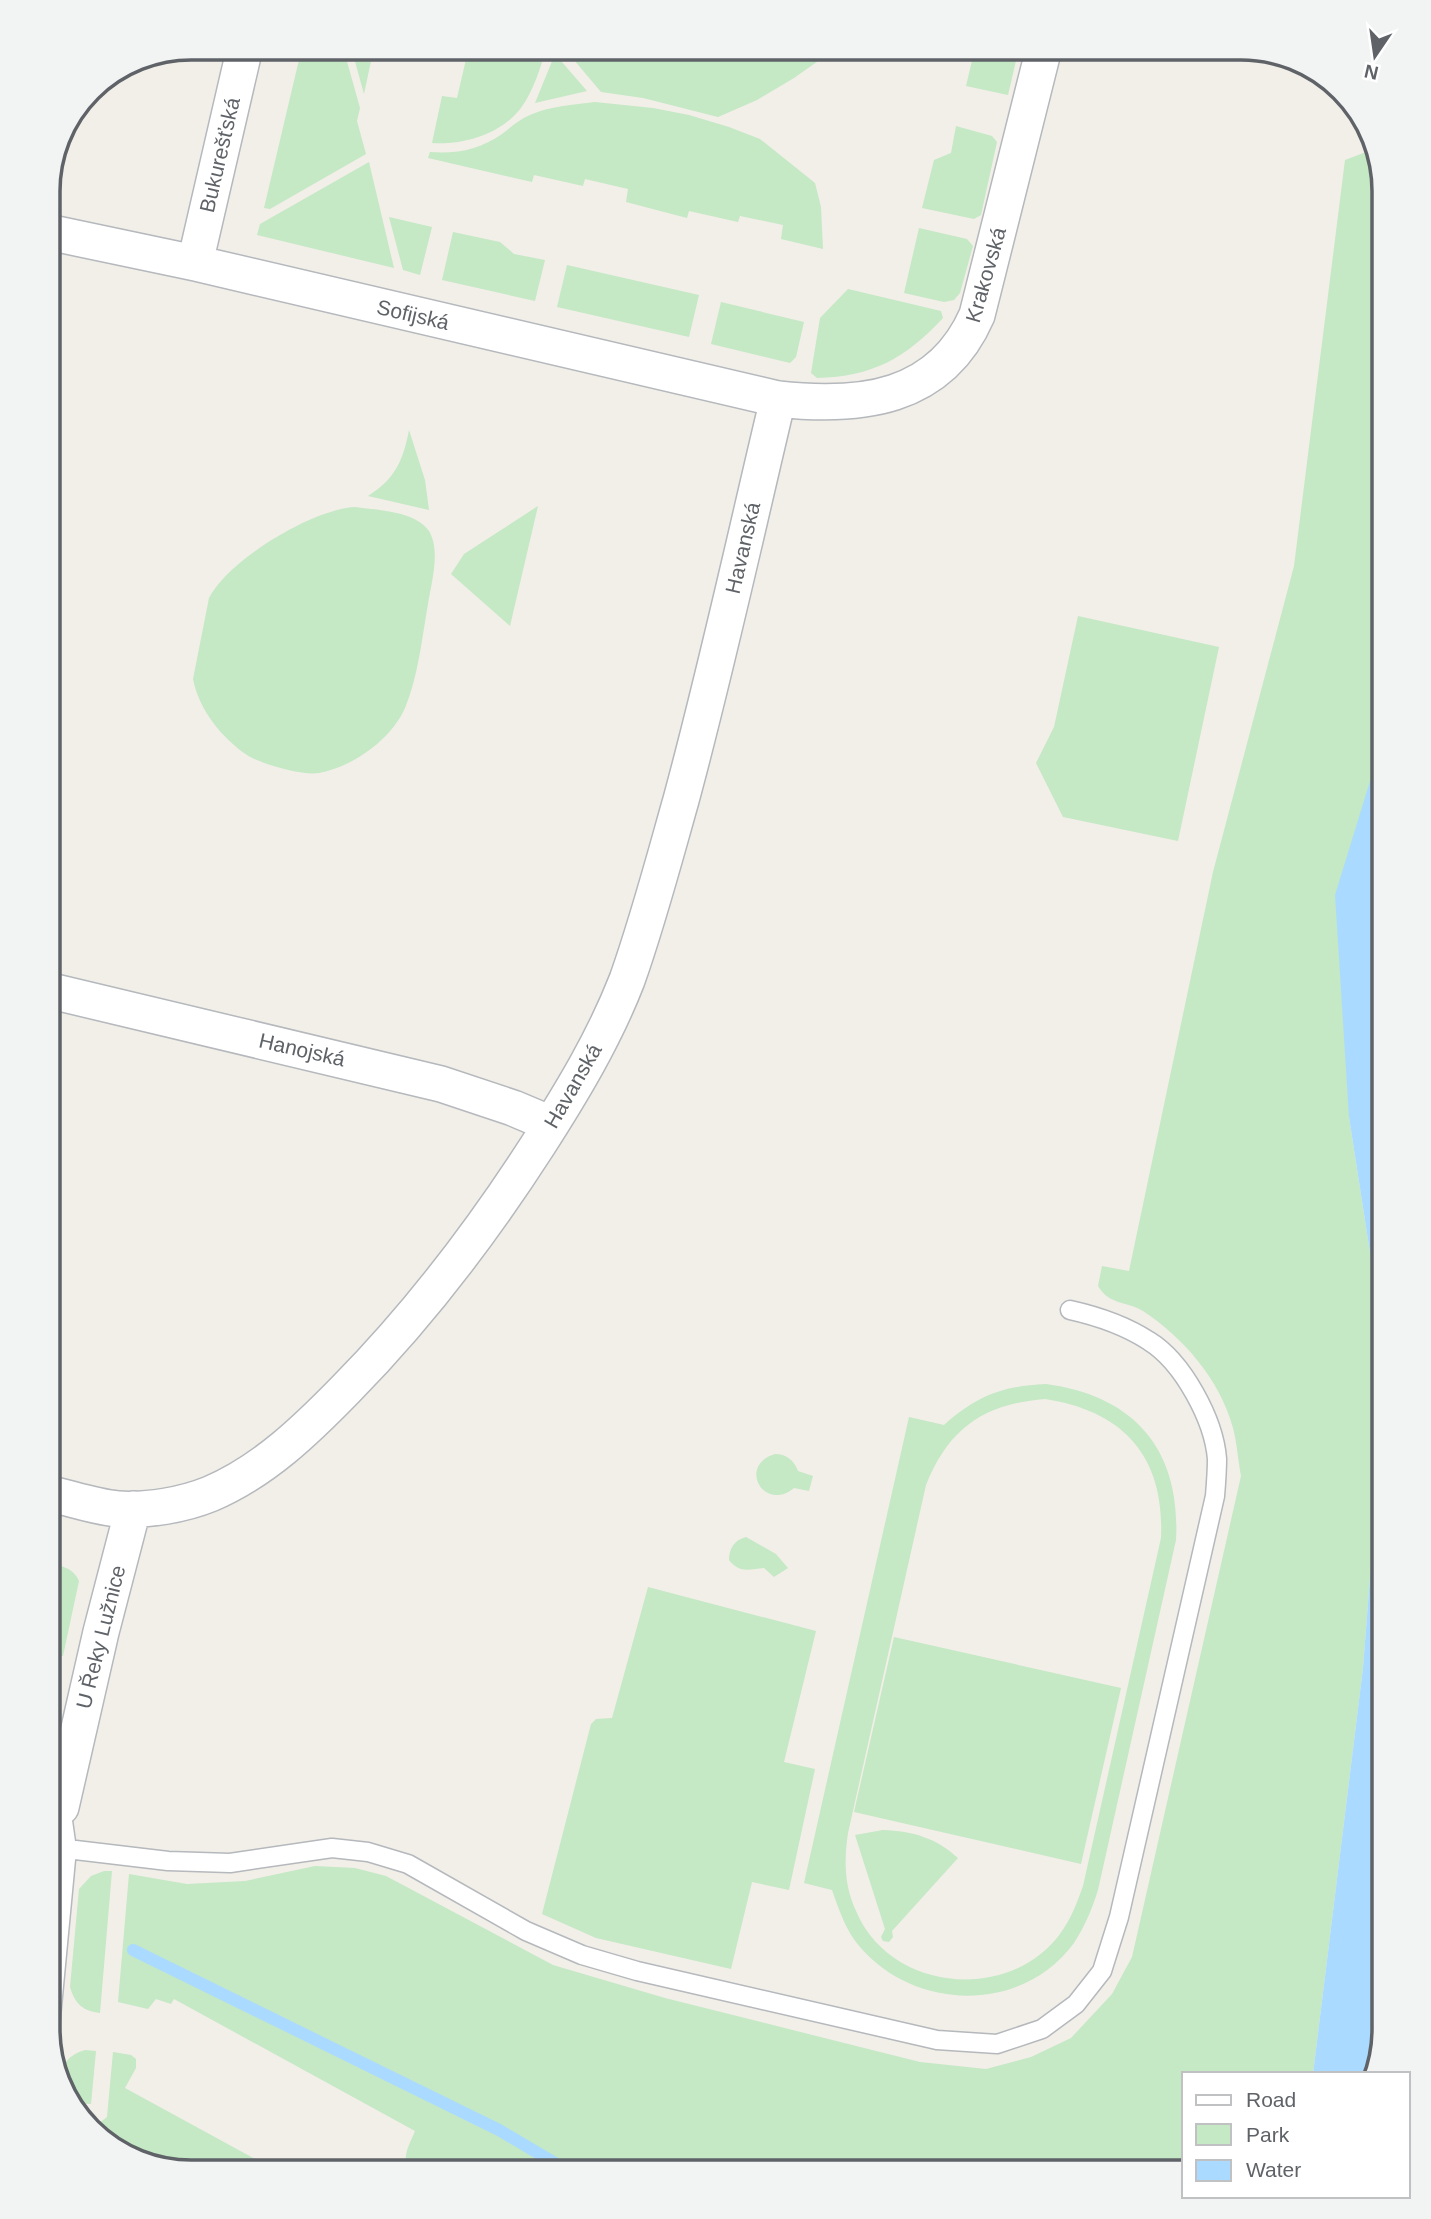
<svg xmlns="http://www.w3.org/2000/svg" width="1431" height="2219" font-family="Helvetica,sans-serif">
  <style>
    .green { fill: #c5e8c5; fill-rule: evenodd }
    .water { fill: #aadaff }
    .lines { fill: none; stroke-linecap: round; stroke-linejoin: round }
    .stream { stroke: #aadaff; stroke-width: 12 }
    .service-casing { stroke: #b5b8bc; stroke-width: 21 }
    .minor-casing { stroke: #b5b8bc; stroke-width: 38 }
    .service { stroke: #fff; stroke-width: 18 }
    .minor { stroke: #fff; stroke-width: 35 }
    .labels { text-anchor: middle; stroke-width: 5; stroke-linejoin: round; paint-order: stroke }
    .street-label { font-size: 21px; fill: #5f6368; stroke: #fff }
    .rim { fill: none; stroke: #5f6368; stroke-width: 3.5 }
  </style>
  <rect width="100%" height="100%" fill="#f1efe8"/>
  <path class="green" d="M302,47H343L360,108L357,121L366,154L270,209L264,208Z
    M351,47H374L364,94Z
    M461,47H547C540,68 534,90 521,108C500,135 463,145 432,143L442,96L457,98L467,55L460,53Z
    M563,47H838L794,78L757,100L718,117L643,98L601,92Z
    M975,48H1019L1008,95L966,86Z
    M555,54L587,91L535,103Z
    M595,102L653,108L689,115L729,127L760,139L815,183L821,207L823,249L781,239L783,225L740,216L738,222L689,211L687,218L626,202L628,189L585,179L583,186L534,175L532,182L428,158L430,152C457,154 479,150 502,134C511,127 520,119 530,115C550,106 573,105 595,102Z
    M956,126L992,136L997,142L981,215L974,219L922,208L934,160L951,153Z
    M1374,149L1384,191V720L1375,765L1349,1117L1384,1343V1396L1363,1668L1313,2074H1184V2172H408C402,2155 409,2146 415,2131L174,1999L171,2004L156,1999L148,2009L118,2002L129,1874L187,1884L245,1881L315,1866L355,1868L386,1876L553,1965L665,1998L920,2062L986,2069L1031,2057L1071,2038L1112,1994L1132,1957L1241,1476C1238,1460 1237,1443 1233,1428C1220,1380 1184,1338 1143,1311C1126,1301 1109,1305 1098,1286L1102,1266L1129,1271L1213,872L1294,566L1345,160Z
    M369,162L394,268L257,235L260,224Z
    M389,217L432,227L420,275L403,270Z
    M919,228L967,239L973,246L960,293L954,300L944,302L904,293Z
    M453,232L500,242L514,254L545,260L535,301L442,280Z
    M567,265L699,295L689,337L557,307Z
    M848,289L941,311L943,318C906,358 872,377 817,378L811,373L820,318Z
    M721,302L804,322L796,357L790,363L711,344Z
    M409,430L425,480L429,510L368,496C395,479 403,461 409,430Z
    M538,506L510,626L451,574L464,554Z
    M355,507C377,510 415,511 429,531C441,551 431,584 428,604C422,638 418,677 405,708C391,740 352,767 319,773C304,776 260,764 247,755C222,738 199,710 193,679L209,598C228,560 313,509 355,507Z
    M1078,616L1219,647L1178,841L1063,817L1036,763L1054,727Z
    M1046,1384C1135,1396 1181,1450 1176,1540L1098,1890C1092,1909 1085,1926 1074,1943C1022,2014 915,2011 860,1947C846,1931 839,1910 832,1890L804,1883L909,1417L944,1425C977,1396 1002,1386 1046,1384ZM1045,1399C1124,1411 1165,1457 1161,1538L1083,1886C1077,1903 1071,1919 1060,1934C1009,2003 890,1992 856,1911C844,1885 844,1860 848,1833L926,1485C949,1428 984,1404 1045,1399Z
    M775,1454C786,1454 794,1460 798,1471L813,1476L809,1491L794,1488C764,1513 737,1465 775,1454Z
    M746,1537L776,1554L788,1568L774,1577L764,1568C750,1569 740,1574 729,1560C729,1549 734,1540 746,1537Z
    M47,1563C61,1566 73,1567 79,1581L63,1656L47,1652Z
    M648,1587L816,1631L784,1762L815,1769L789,1890L752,1882L731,1969L596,1938L542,1914L591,1724L596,1719L612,1718Z
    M894,1637L1121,1688L1081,1864L854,1812Z
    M883,1830C913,1831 936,1838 958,1858L892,1931L893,1937L889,1942L883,1941L881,1937L885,1929L855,1835Z
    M104,1871H112L100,2013C83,2011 75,2004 70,1987L79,1889L91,1876Z
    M85,2050L96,2051L91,2104L72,2103C54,2083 57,2058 85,2050Z
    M113,2052L131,2055L136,2059V2068L125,2088L277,2171H182L111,2148L88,2122L102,2121L107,2117Z"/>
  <path class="water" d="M1384,720V1343L1349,1117L1335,895L1375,765Z
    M1384,1396V2029L1370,2074H1313L1363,1668Z"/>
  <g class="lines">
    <path class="stream" d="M133,1950L499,2130L570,2172"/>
    <defs>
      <path id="service" d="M67,1849L168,1861L230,1863L332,1848L368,1852L408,1864L526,1931L582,1955L637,1971L937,2040L997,2044L1042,2029L1076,2004L1102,1971L1119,1917L1215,1496C1216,1484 1217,1471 1217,1459C1214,1420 1183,1362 1149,1341C1126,1326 1097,1316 1070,1310
        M49,2038L67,1849L61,1807"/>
      <path id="minor" d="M48,232L195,263L778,399C860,408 940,400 977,315L1044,48
        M195,263L245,47
        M47,990L441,1084L513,1108L551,1124
        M47,1493C70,1498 94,1507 118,1509C147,1511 183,1505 210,1494C264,1471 306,1430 346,1389C419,1315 482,1232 538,1145C572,1092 604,1039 627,980C648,921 664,860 681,800C717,667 746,533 778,399
        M61,1807L101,1632L133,1509"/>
    </defs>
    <use href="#service" class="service-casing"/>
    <use href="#minor" class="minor-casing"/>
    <use href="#service" class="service"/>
    <use href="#minor" class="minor"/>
  </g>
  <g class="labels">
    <g class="street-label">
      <text transform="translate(220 155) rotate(-77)" y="7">Bukurešťská</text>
      <text transform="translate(986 275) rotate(-74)" y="7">Krakovská</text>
      <text transform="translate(413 315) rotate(13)" y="7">Sofijská</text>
      <text transform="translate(743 548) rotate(-77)" y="7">Havanská</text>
      <text transform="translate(302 1050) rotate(13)" y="7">Hanojská</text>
      <text transform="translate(573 1086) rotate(-60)" y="7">Havanská</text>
      <text transform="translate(101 1637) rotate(-76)" y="7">U Řeky Lužnice</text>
    </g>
  </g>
  <path d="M0 0H1431V2219H0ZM191 60H1241A131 131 0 0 1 1372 191V2029A131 131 0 0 1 1241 2160H191A131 131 0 0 1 60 2029V191A131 131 0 0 1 191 60Z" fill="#f2f3f3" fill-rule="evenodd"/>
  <path class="rim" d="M191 60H1241A131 131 0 0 1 1372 191V2029A131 131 0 0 1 1241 2160H191A131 131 0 0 1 60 2029V191A131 131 0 0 1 191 60Z"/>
  <rect x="1182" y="2072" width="228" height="126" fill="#ffffff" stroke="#bfc1c3" stroke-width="2"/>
  <rect x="1196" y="2095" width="35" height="10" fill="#ffffff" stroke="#bfc1c3" stroke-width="2"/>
  <text x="1246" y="2107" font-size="21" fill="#5f6368">Road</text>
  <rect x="1196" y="2124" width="35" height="21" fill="#c5e8c5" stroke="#bfc1c3" stroke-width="2"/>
  <text x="1246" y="2142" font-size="21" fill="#5f6368">Park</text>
  <rect x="1196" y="2160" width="35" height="21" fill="#aadaff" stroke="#bfc1c3" stroke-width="2"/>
  <text x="1246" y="2177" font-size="21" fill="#5f6368">Water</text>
  <g transform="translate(1375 56) rotate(193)" stroke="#ffffff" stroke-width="5" paint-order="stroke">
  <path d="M0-5L12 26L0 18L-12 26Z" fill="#5f6368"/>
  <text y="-10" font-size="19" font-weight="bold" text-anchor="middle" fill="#5f6368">N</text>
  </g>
</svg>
